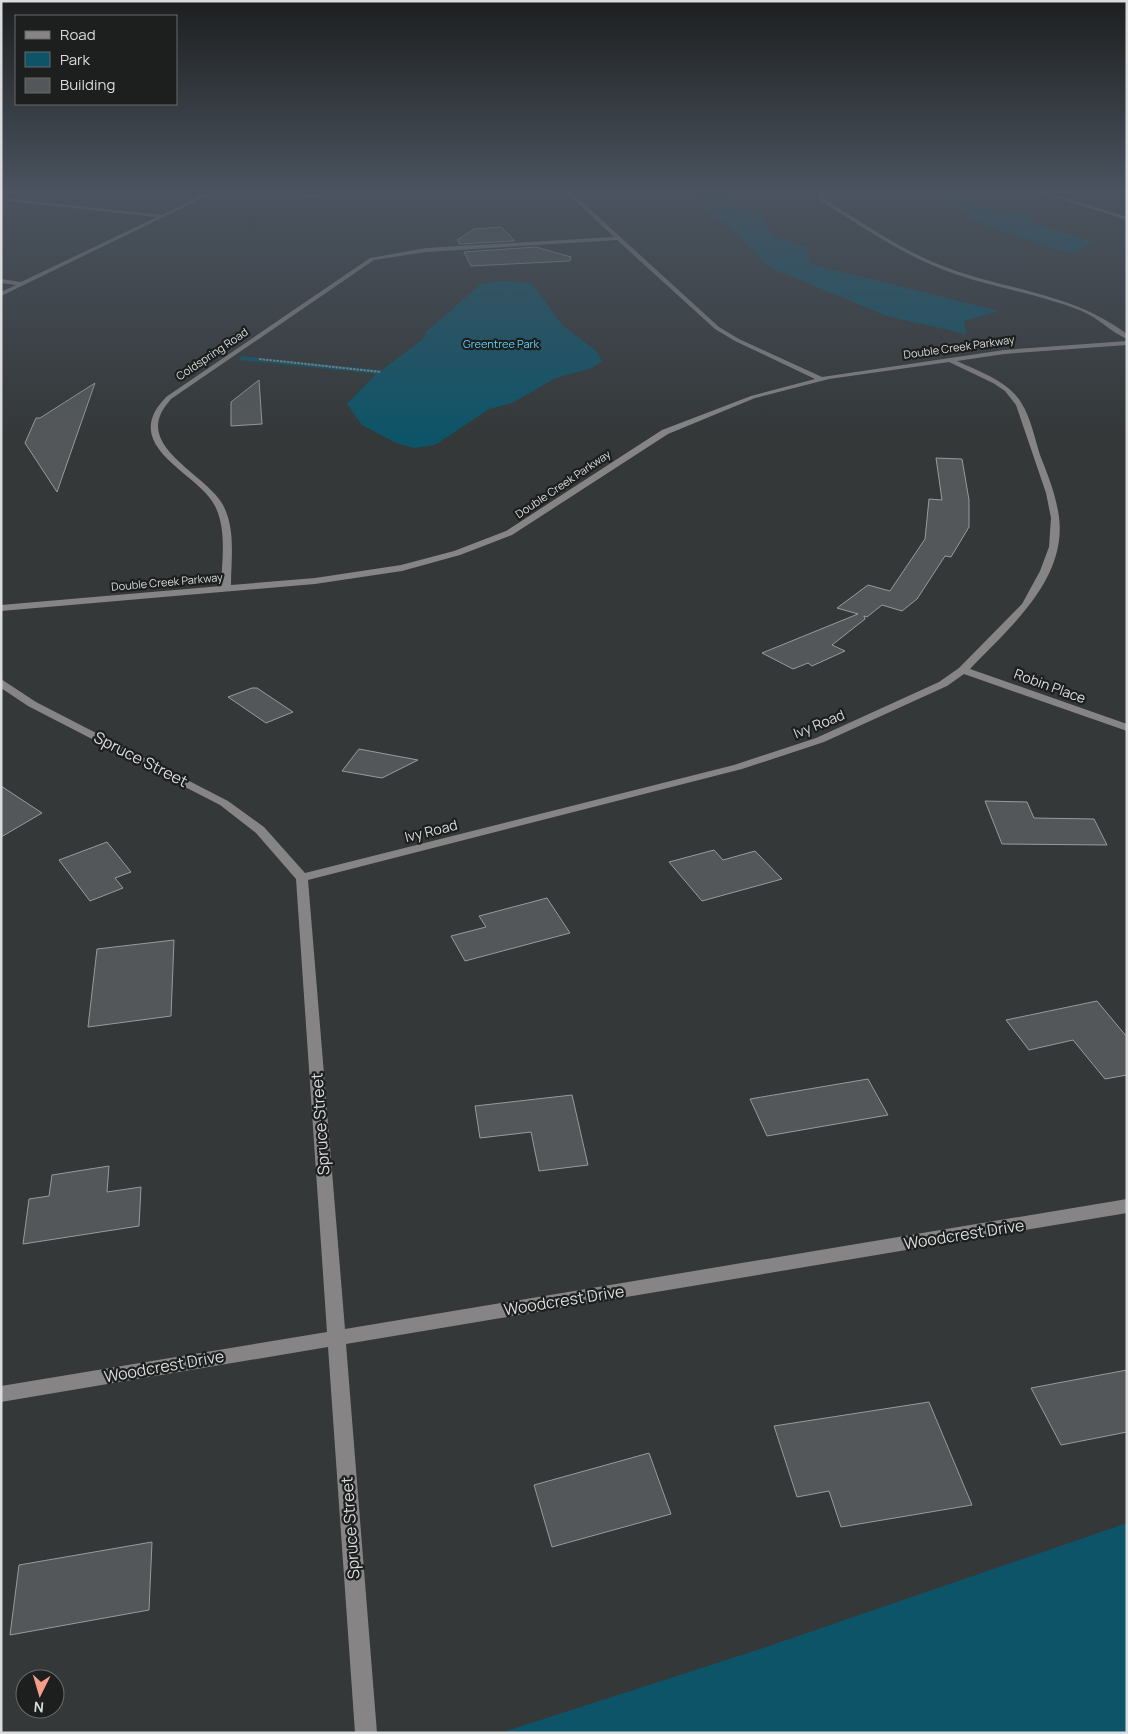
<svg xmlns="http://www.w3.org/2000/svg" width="1128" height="1734" font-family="Manrope,sans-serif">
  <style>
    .green { fill: #0e5468 }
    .building { fill: #535759; stroke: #969b9c }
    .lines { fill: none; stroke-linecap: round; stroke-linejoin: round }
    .path { stroke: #86898a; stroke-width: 2; stroke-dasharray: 2.5 1; stroke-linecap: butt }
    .minor { fill: #868484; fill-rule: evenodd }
    .labels { text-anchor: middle; stroke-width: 4.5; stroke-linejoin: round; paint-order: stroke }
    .far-park-label { font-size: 11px; fill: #5bd3f9; stroke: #1d1f1f }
    .far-street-label { font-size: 11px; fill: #dadcdd; stroke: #1d1f1f }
    .street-label { font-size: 14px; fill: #dadcdd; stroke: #1d1f1f }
    .near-street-label { font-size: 16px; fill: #dadcdd; stroke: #1d1f1f }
  </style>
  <rect width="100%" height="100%" fill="#343839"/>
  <path class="green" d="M691,192H736L731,203L761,215L773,236L807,247L810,264L999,311L964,321L966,334L887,316L771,268Z
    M941,195L963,196L984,208L1029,213L1031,223L1093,242L1074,253L1060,251L968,219L964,211Z
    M500,281L529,283L534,286L562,325L595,350L602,361L592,368L556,378L512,403L489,409L435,445L414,448L396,443L362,425L347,404L376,374L239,360L242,356L382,370L424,338L427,331L481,284Z
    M1127,1523V1733H500L766,1647Z"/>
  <path class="building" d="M501,227L515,241L460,244L457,240L474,229Z
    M536,247L571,257L570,261L471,266L464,252Z
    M259,380L262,424L231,426V402Z
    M95,383L57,492L25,443L36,418H40Z
    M936,458L962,459L969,500V527L951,557L945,556L917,599L902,611L882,605L867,617L864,616L865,619L832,645L845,651L812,666L808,663L793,669L762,653L858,614L837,608L868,585L890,591L925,539L929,499L942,500Z
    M252,688H257L293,712L266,723L228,697Z
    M359,749L418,760L382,778L342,771Z
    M1,786L42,813L1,837Z
    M985,801L1027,802L1034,818L1094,819L1107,845L1002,844Z
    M107,842L131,872L115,878L123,888L90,901L59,860Z
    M714,850L723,860L755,851L782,879L702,901L669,862Z
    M547,898L570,933L465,961L451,936L486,927L479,916Z
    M174,940L171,1016L88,1027L97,949Z
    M1097,1001L1127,1037V1075L1105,1079L1073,1040L1029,1050L1006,1020Z
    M868,1079L888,1115L767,1136L750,1099Z
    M572,1095L588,1165L539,1171L531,1132L480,1138L475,1106Z
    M109,1166L107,1192L141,1187L139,1226L23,1244L29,1199L49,1196L52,1175Z
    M1127,1370V1432L1061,1445L1031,1388Z
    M929,1402L972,1505L841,1527L829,1491L797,1497L774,1426Z
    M649,1453L671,1514L552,1547L534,1485Z
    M152,1542L149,1610L10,1635L19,1565Z"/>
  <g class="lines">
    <path class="path" d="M259,359L381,372"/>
    <path class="minor" d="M208,192H215L1,296V292L16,285L1,283V279L21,282L157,217L1,200V198L162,215Z
      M237,192L309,195L387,192L309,197Z
      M566,192H571L719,327L739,339L822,377L1004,350L1127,341V345L1004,354L957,361C980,372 1009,381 1022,404C1031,419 1035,439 1040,455C1048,475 1056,495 1059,517C1067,580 1009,628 970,669L1127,724V731L964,674L947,686L824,742L742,769L308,880L345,1329L1127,1199V1213L346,1344L377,1733H355L328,1347L1,1402V1386L327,1332L296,879L256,833L220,805L28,706L1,688V679L36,702L228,801L264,827L305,873L734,765L816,738L939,682L959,668L1022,604L1040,571L1049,547L1051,518L1046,493L1016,405L1005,391L993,383L949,362L829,379L755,398L668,434L512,535L460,555L402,571L315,584L1,611V605L221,586C222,561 227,530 215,506C201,477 138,454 153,416C155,409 162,402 166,397L370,258L426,248L614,237ZM617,240L715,329L735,341L815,379L751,396L662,430L506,531L454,551L401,565L315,578L231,585C231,560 236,529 223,505C208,477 146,451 160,416C162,410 167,404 171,399L374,260L426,252Z
      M819,192H823L822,197L825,199C864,224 904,252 948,268C1010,291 1072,293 1127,334V339C1111,332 1098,318 1082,311C1037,293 988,287 944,270C900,253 861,226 821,201L818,197Z
      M1039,192H1047L1127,217V220Z"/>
  </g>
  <linearGradient id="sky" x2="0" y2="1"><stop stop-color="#1d1f1f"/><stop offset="0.44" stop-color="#4a535f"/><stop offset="1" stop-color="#4a535f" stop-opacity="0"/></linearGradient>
  <rect width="1128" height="435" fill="url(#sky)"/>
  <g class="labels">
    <g class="far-park-label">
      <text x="501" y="348">Greentree Park</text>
    </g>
    <g class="far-street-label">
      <text transform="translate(959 347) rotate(-8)" y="4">Double Creek Parkway</text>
      <text transform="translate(212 354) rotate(-34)" y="4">Coldspring Road</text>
      <text transform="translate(563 484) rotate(-34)" y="4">Double Creek Parkway</text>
      <text transform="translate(167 582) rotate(-5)" y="4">Double Creek Parkway</text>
    </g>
    <g class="street-label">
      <text transform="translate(1050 686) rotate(20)" y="5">Robin Place</text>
      <text transform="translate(819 724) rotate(-22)" y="5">Ivy Road</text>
      <text transform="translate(431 831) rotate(-14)" y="5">Ivy Road</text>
    </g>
    <g class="near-street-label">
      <text transform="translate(141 759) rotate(27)" y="6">Spruce Street</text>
      <text transform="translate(320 1124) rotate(-94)" y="6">Spruce Street</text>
      <text transform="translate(964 1234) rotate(-9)" y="6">Woodcrest Drive</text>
      <text transform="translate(564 1300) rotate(-9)" y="6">Woodcrest Drive</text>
      <text transform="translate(164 1366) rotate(-10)" y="6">Woodcrest Drive</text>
      <text transform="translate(350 1528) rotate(-94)" y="6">Spruce Street</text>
    </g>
  </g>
  <rect width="1128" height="1734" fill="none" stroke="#dadcdd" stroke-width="5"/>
  <rect x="15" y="15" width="162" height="90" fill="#1d1f1f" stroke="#696b6b"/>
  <rect x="25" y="31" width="25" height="8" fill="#868484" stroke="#696b6b"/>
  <text x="60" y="40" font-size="15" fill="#dadcdd">Road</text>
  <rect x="25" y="52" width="25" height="15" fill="#0e5468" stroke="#696b6b"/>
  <text x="60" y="65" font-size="15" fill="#dadcdd">Park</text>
  <rect x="25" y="78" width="25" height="15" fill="#535759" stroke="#696b6b"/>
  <text x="60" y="90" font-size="15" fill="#dadcdd">Building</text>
  <g transform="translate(40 1694) rotate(185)"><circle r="24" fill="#1d1f1f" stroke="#696b6b"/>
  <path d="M0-4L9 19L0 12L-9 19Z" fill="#f49e8a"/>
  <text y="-8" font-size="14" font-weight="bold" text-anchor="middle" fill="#dadcdd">N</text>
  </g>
</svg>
